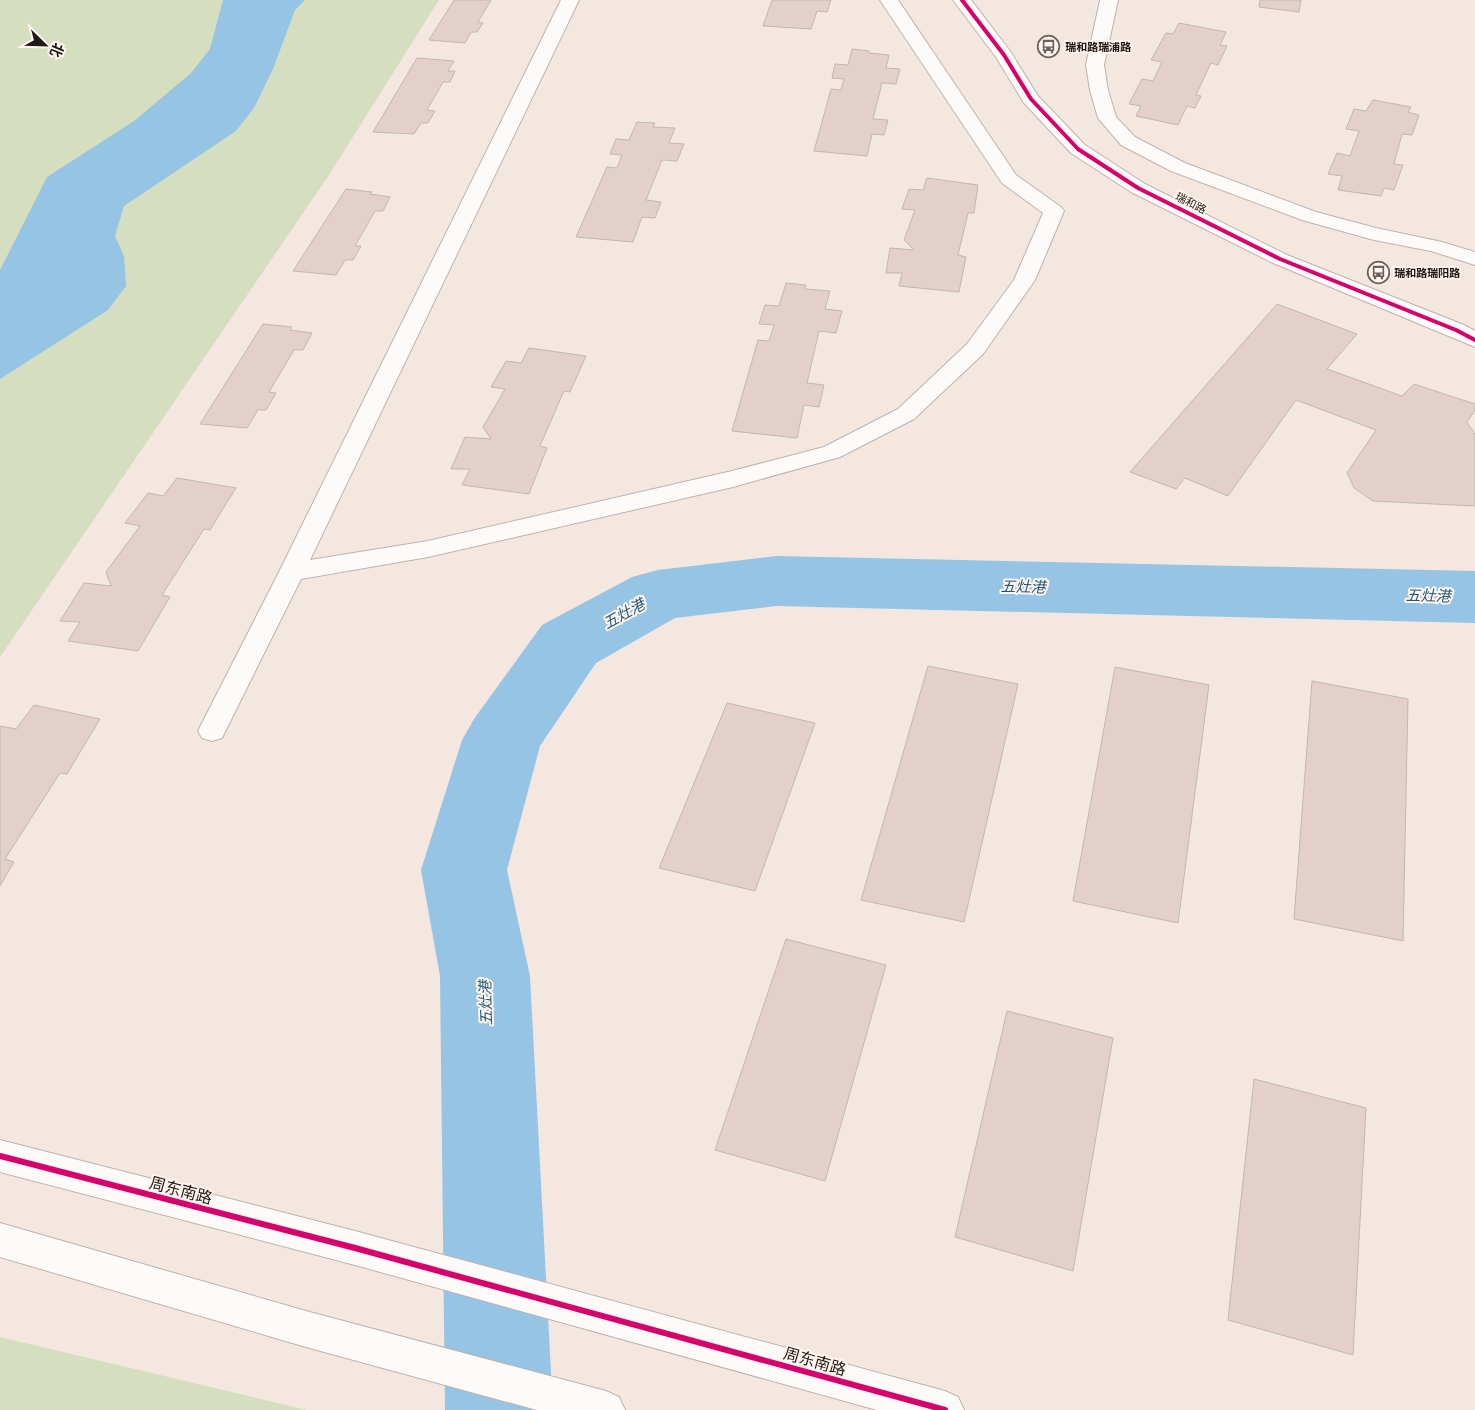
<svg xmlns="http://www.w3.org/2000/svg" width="1475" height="1410" font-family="'Archivo Narrow','Noto Sans SC',sans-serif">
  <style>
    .green { fill: #d6dec0 }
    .water { fill: #96c4e4 }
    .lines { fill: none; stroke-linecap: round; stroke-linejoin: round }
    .river { fill: #96c4e4; fill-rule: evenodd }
    .building { fill: #e3d0cb; stroke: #c1b7b3 }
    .minor-casing { stroke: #bdb3ae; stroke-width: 2 }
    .minor { fill: #fdfbfa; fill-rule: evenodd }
    .cycleway-far1-casing { stroke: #fff5f0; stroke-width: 6 }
    .cycleway-casing { stroke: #fff5f0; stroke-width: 9 }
    .cycleway-far1 { stroke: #d6006c; stroke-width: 4 }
    .cycleway { stroke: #d6006c; stroke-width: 6 }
    .labels { text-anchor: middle; stroke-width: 4; stroke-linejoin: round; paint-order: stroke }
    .far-poi-label { font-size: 11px; font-weight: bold; fill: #211914; stroke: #fff5f0; text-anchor: start }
    .far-street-label { font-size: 11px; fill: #211914; stroke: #fff5f0 }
    .water-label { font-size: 15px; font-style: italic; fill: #23587a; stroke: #fff5f0 }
    .near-street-label { font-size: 16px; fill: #211914; stroke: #fff5f0 }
  </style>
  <rect width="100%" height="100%" fill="#f4e7e0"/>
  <path class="green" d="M0,0H439L329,175L0,657Z
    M0,1337L307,1410H0Z"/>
  <path class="water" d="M223,0H305L295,10L273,69L254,108L236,131L124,206L115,236L124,256L126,286L108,310L0,379V270L47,177L134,121L191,73L210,49Z"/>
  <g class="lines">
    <path class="river" d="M776,556L1475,571V623L776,606L675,618L596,663L540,746L507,870L530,976L553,1410H445L440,976L421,870L462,740L474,719L542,625L632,577L658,570Z"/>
  </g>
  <path class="building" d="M454,0H491L478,22L483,23L477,32H471L465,43L429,40Z
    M772,0H831L827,12L817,11L811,29L763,26Z
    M1260,0H1301L1299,12L1259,7Z
    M1179,23L1226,32L1220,45L1227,46L1218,65L1211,63L1196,95L1201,96L1195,108L1187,106L1178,125L1136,116L1141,106L1129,104L1142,79L1153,81L1162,62L1151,60L1166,33L1173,34Z
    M852,49L869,51V53L889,55L886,68L900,69L896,84L882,83L873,119L888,120L884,135L872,134L867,156L814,151L831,89L841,90L844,79L832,78L835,64L848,65Z
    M417,58L454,61L448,71H455L450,82H443L427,110L435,111L428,123H421L414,134L373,132Z
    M1373,100L1411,107L1408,112L1419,115L1412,135L1402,134L1394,164L1403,165L1394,190L1384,188L1381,196L1338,190L1342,176L1328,174L1337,153L1350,156L1359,131L1346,129L1354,109L1366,111Z
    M637,122L655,123L653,127L675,128L669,143L684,144L677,161L662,160L646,200L661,202L655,218L642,217L633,242L576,237L607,167L617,168L622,155L610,154L616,139L629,140Z
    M927,178L978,185L974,213H968L958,255L966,257L959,292L899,286L902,273H886L890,248L914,250L904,240L915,210L902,209L909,189L923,190Z
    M346,189L372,192L370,194L390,197L383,211H375L355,246H361L353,260H345L336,275L293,271Z
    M786,283L806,285L805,289L830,291L825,309L842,311L836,333L819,331L807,383L824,385L819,407L804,405L797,438L732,431L758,340L769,341L774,325L759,324L765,305L779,306Z
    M1277,304L1357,334L1327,369L1402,396L1414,384L1475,404V410L1467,422L1475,434V506L1373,501L1354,488L1347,473L1376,430L1296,400L1228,496L1185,478L1176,489L1130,472Z
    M263,324L292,327L290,330L312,333L303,350H294L269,392L276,393L266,410H258L247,428L200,424Z
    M529,348L586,356L570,392L564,391L540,446L547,448L529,494L462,485L470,469H451L465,437L491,439L483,427L505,389L491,387L506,361L521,363Z
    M177,478L236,488L210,530L204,529L162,595L170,597L138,651L68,641L80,622L60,621L84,583L111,586L106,572L140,526L125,523L148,493L163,496Z
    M928,666L1018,684L964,922L861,900Z
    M1115,667L1209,685L1178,923L1073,901Z
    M1312,681L1408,699L1403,941L1294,919Z
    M727,703L815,723L755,891L659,868Z
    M34,705L100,719L67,774L60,773L5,859L14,862L0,886V726L16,729Z
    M786,939L886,965L825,1181L715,1150Z
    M1007,1011L1113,1038L1073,1271L955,1237Z
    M1254,1079L1366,1108L1353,1355L1228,1320Z"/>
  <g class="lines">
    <defs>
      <path id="minor" d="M561,0H579L310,560L428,541L732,471L824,447L898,409L967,344L1014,280L1043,213L1002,183L880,0H898L1016,175L1061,207L1064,211L1035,280L983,354L914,419L840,457L733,487L428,557L301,579L222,738L212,741L202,738L198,731L279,572Z
        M953,0H971L1010,51L1038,96L1085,145L1145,184L1287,255L1464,325L1475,331V347L1273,263L1131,192L1071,153L1024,103L996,57Z
        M1100,0H1118L1104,65L1108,90L1116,117L1135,137L1185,163L1316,212L1376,228L1442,242L1475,252V265L1431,251L1374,240L1302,220L1171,171L1121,145L1098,118L1090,90L1086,65Z
        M0,1140L355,1231L945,1391L958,1397L964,1410H877L355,1265L0,1172Z
        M0,1223L306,1311L606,1391L619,1397L625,1410H537L306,1347L0,1257Z"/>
    </defs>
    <use href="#minor" class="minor-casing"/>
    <use href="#minor" class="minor"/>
    <defs>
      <path id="cycleway-far1" d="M962,0L1004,55L1031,99L1078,149L1138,188L1280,259L1456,330L1475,340"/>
      <path id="cycleway" d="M0,1156L355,1248L945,1410"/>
    </defs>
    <use href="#cycleway-far1" class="cycleway-far1-casing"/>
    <use href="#cycleway" class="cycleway-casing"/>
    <use href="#cycleway-far1" class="cycleway-far1"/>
    <use href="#cycleway" class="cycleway"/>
  </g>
  <defs>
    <symbol id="bus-ring" viewBox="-11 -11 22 22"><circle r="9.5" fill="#fff5f0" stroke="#6b615b" stroke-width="1.5"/><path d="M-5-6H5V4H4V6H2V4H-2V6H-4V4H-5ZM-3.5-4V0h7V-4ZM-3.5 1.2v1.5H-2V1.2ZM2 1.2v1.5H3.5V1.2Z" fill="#6b615b"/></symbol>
  </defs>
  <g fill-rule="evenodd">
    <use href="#bus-ring" x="1036" y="34" width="25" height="25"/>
    <use href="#bus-ring" x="1366" y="260" width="25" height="25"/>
  </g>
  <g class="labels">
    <g class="far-poi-label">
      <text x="1065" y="51">瑞和路瑞浦路</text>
      <text x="1394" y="277">瑞和路瑞阳路</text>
    </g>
    <g class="far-street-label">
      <text transform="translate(1191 203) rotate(27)" y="4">瑞和路</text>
    </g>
    <g class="water-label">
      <text transform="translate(1023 587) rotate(1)" y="5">五灶港</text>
      <text transform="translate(1428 596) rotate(1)" y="5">五灶港</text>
      <text transform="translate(624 614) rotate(-29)" y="5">五灶港</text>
      <text transform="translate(486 1003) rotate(-92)" y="5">五灶港</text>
    </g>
    <g class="near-street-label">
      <text transform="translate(181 1190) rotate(15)" y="6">周东南路</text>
      <text transform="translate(815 1361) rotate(16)" y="6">周东南路</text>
    </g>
  </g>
  <g transform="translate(45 45) rotate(113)" stroke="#fff5f0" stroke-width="4" paint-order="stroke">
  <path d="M0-4L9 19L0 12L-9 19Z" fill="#211914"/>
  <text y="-8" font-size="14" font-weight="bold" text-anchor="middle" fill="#211914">北</text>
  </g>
</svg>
